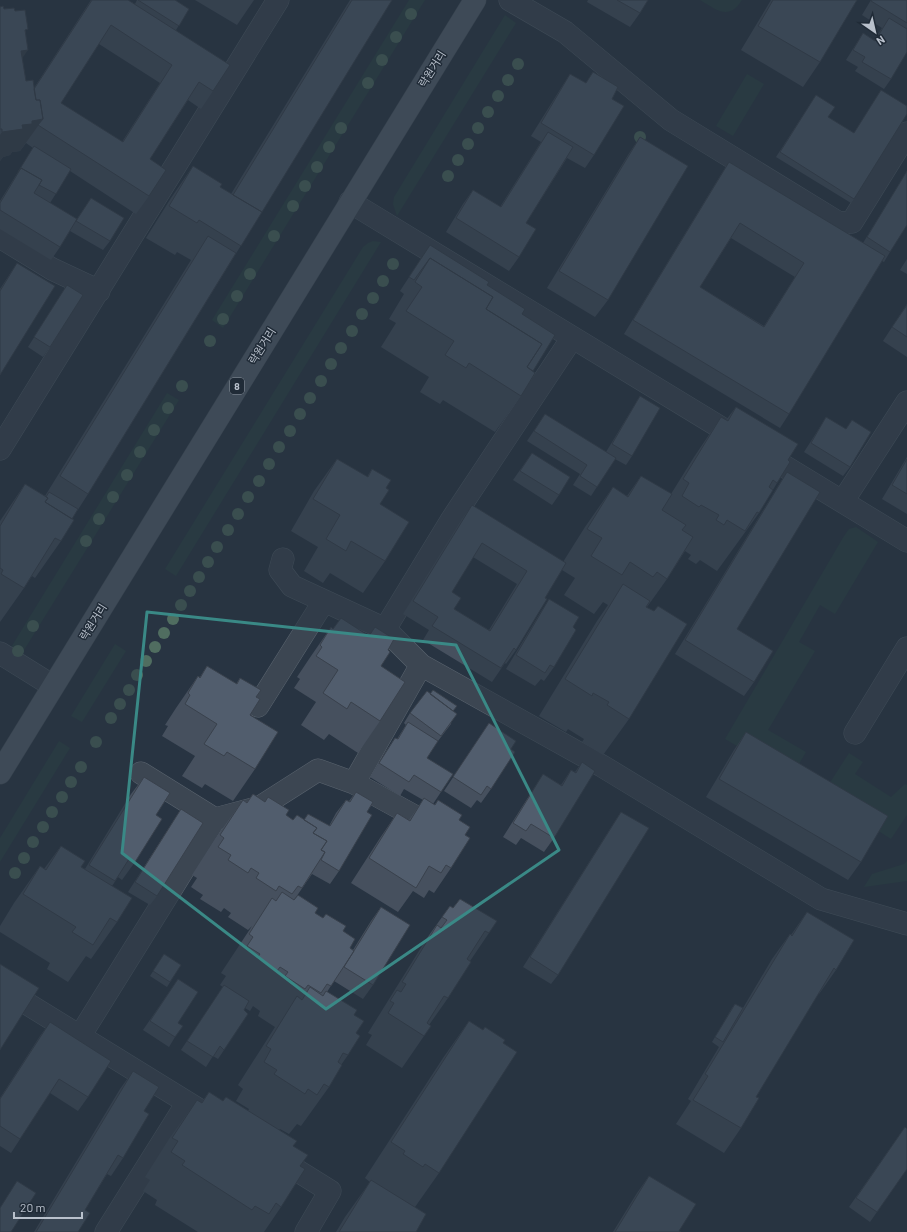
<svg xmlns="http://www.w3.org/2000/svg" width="907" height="1232" font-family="Barlow,'Noto Sans KR',sans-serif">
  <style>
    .green { fill: #2a4143 }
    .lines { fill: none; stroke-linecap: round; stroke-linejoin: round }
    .minor-casing { stroke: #5a646f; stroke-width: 23 }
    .major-casing { stroke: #464f5b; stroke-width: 23 }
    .minor { stroke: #3c4652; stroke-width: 22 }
    .major { stroke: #5a6571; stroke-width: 22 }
    .tree { fill: #506d60 }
    .wall { fill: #46505e; fill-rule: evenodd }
    .shaded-wall { fill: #39414c }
    .building { fill: #515d6d; stroke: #39414c; fill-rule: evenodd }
    .marked { fill: none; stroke: #3a8986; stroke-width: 3; stroke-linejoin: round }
    .labels { text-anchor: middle; stroke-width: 3; stroke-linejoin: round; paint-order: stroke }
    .shield { fill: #202b37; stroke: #8b949f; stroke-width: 1 }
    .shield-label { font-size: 10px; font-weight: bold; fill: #b9c1cc }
    .street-label { font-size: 11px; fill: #b9c1cc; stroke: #202b37 }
  </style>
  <rect width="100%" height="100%" fill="#283442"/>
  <path class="green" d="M409,0H425L223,328L212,320Z
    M700,0H742C729,21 717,10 700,0Z
    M505,15L516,23L397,216L393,204L394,197Z
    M747,74L764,84L733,136L716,126Z
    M373,241L381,242L176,576L165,569L363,247L368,243Z
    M167,393L179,400L21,655L10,649Z
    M856,527L878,542L835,614L820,605L799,642L815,651L768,730L806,752L796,769L783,773L725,739L844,536L849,529Z
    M115,644L126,651L82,722L71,716Z
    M59,741L70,748L0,862V838Z
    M849,753L863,762L855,774L891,797L905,784L907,785V815L891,839L822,795Z
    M907,861V881L864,887L872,874L904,864Z"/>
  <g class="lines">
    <defs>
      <path id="minor" d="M510,0L565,32L671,120L839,223L852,222L907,133
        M350,202L907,541
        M0,237L52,269L99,291
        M0,449L278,0
        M843,501L907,402
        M283,559L280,570L292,586L385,629L421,665L602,766L821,899L907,924
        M385,629L452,519L572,338
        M0,653L53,686
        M258,706L324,601
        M855,733L907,648
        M141,773L215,819L260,807L318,770L354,783L438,829
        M354,783L421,665
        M0,987L219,1122
        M80,1036L215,819
        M277,1158L330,1191L306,1232
        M106,1232L187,1103"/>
      <path id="major" d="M0,773L475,0"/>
    </defs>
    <use href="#minor" class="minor-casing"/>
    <use href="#major" class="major-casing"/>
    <use href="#minor" class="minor"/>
    <use href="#major" class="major"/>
  </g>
  <g class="tree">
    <circle cx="411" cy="14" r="6"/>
    <circle cx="396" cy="37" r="6"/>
    <circle cx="382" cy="60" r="6"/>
    <circle cx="518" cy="64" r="6"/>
    <circle cx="508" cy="80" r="6"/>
    <circle cx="368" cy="83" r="6"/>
    <circle cx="498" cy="96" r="6"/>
    <circle cx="488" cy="112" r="6"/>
    <circle cx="341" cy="128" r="6"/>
    <circle cx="478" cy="128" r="6"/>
    <circle cx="640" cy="137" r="6"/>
    <circle cx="468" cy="144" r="6"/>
    <circle cx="329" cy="147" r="6"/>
    <circle cx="458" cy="160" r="6"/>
    <circle cx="317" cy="167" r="6"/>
    <circle cx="448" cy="176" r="6"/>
    <circle cx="305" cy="186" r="6"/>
    <circle cx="293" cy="206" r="6"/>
    <circle cx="274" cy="236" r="6"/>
    <circle cx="393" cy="264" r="6"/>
    <circle cx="250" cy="274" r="6"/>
    <circle cx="383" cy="281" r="6"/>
    <circle cx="237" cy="296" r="6"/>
    <circle cx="373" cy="298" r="6"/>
    <circle cx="362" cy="314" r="6"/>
    <circle cx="223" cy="319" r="6"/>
    <circle cx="352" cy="331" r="6"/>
    <circle cx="210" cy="341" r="6"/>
    <circle cx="341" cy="348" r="6"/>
    <circle cx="331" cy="364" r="6"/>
    <circle cx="321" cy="381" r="6"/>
    <circle cx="182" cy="386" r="6"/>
    <circle cx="310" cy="398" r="6"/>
    <circle cx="168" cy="408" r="6"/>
    <circle cx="300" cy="414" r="6"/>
    <circle cx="154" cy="430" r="6"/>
    <circle cx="290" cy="431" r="6"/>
    <circle cx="279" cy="447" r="6"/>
    <circle cx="140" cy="452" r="6"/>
    <circle cx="269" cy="464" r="6"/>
    <circle cx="127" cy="475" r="6"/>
    <circle cx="259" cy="481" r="6"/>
    <circle cx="113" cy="497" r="6"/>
    <circle cx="248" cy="497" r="6"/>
    <circle cx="238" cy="514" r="6"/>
    <circle cx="99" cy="519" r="6"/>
    <circle cx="228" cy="530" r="6"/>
    <circle cx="86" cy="541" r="6"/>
    <circle cx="217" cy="547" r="6"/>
    <circle cx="208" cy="562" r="6"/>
    <circle cx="199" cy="577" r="6"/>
    <circle cx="190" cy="591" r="6"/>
    <circle cx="181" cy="605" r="6"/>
    <circle cx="173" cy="619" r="6"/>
    <circle cx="33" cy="626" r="6"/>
    <circle cx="164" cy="633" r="6"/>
    <circle cx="155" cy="647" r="6"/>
    <circle cx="18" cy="651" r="6"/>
    <circle cx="146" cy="661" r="6"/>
    <circle cx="137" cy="675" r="6"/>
    <circle cx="129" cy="690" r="6"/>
    <circle cx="120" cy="704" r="6"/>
    <circle cx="111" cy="718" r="6"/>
    <circle cx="96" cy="742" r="6"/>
    <circle cx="81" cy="767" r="6"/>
    <circle cx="71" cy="782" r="6"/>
    <circle cx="62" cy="797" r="6"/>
    <circle cx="52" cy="812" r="6"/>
    <circle cx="43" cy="827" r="6"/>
    <circle cx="33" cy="842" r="6"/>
    <circle cx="24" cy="858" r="6"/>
    <circle cx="15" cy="873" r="6"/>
  </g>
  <path class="wall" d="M91,0H128L135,4L137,0H175L189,9L176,30L213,91L201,109L188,100L150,159L149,196L136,214L70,171L50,203L77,219L91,198L110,241L103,250L70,231L60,247L51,260L0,229V201L28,156L33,148L26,143L20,151L12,152L10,155L3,157L0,161V7L4,9L15,11L26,33L22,58L26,81L34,88ZM99,44L160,83L122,142L61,103Z
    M195,0H254L237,25Z
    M350,0H392L88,494L72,519L61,541L35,578L32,576L24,588L0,622V521L25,484L45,496L191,260L177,252L175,255L146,238L171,198L193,166L220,187L231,194Z
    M588,0H648L640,13L630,27L587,2Z
    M771,0H857L820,62L803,87L741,50Z
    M871,0H907V27L891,79L884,89L855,71L858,67L846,60L863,33L874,40L882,28L862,15Z
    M593,72L612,99L594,155L585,168L567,158L526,223L519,257L509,271L446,232L463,204L473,190L500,207L541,142L531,136L561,88L570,74L586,83Z
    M881,90L854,199L851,203L776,157L816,95L828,117L854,133Z
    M640,137L608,300L595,317L547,288L628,155Z
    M729,162L863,243L907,171V225L890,252L884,262L882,261L789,414L780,428L624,334L720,176ZM731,238L795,277L764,326L700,287Z
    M430,245L487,285L522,314L533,371L521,396L495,432L443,400L440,404L420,392L429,377L381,347L396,323L389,319L404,294L400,291Z
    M907,259V274L900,270Z
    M17,263L0,375V289Z
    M67,285L50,347L43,357L28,347Z
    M907,304V357L883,341Z
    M640,396L632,456L626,465L615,459L591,496L573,485L580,474L527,441L545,414L606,452L634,406Z
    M736,407L788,460L777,483L759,513L717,571L700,560L696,564L688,559L691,555L685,551L667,579L647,607L629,719L603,755L582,742L584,739L568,729L566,732L539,716L597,621L608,605L603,602L594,614L564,595L575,578L562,570L545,598L516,650L506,664L505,663L492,682L423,640L429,630L403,614L462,519L472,505L563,562L585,527L613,487L627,496L641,476L671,494L694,457L721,417L726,420ZM473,557L517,584L489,630L454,609L452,592Z
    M826,417L846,429L852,420L850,467L843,476L804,452L820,427Z
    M532,453L559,495L552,505L513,480Z
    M907,457V514L882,499Z
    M337,459L367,477L372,469L386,488L380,504L385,561L363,593L330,573L323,583L304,571L318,547L291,531L314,491Z
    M787,472L737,629L754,682L744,696L675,654L778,486Z
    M549,599L573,627L554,667L544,681L541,679L535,686L506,669L540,613Z
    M341,618L388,650L381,666L380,721L358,753L329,734L324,740L301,725L316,702L294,688L300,679L297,677L309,659L331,627L333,629Z
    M207,666L236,684L240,678L256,697L250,715L255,769L233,801L205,784L202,788L182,776L195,756L162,736L168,726L165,725L176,708L198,676L200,677Z
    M453,711L451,724L435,745L427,758L441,792L433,804H435L438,800L459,820L465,835L451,868L434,893L429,890L424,898L413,891L398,912L351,883L380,838L397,813L409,820L423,800L404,789L400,796L370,777L386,751L395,738L397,739L406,725L404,723L410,713Z
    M489,723L511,749L491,789L481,803L477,800L471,808L444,791Z
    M746,732L861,862L848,880L706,797L734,750Z
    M582,762L554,838L544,852L521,838L516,845L503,837L534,788L543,774L561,785L571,770L575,772Z
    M144,777L156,815L135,862L122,880L118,877L112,886L117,922L91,959L86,956L68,982L47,969L50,963L0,932V926L14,903L40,866L44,869L61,846L81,867L85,869L131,794Z
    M356,792L367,812L339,871L330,884L312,874L294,900L343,931L350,948L353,950L371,921L381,907L373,985L363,999L334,981L327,992L354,1015L356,1033L348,1055L341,1065L329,1087L301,1126L297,1124L289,1134L280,1129L279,1130L293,1146L300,1166L281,1207L264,1232H198L155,1205L157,1200L143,1191L150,1180L145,1177L169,1139L197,1100L201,1103L209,1092L223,1101L226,1097L248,1111L249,1109L236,1101L243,1089L238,1085L275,1027L258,1016L260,1011L253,1006L250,1011L245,1008L224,1050L218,1059L213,1056L206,1067L181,1050L223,987L220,985L226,976L221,973L252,926L248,930L228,917L231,913L224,908L221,912L200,899L203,895L191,887L197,878L192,875L215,839L243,800L247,802L253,794L293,820H304L308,814L329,826L336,813L346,800L349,801Z
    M181,809L157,896L150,905L128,892Z
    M621,812L558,975L551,984L523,967L615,821Z
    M460,899L489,933L470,961L448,998L429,1025L424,1036L402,1068L366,1045L372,1035L368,1033L427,938L450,906L453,908Z
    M807,912L836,970L819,994H818L756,1097L741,1128L724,1153L676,1124L691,1101L688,1099L719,1047L712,1042L732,1008L735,1004L743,1008L772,959L790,934L791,935Z
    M164,954L181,965L167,987L150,976Z
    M178,979V1023L175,1037L169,1047L143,1030Z
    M469,1021L483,1030L485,1027L503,1043L439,1173L415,1207L416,1232H336L345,1217L370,1182L365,1178L443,1058Z
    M50,1022L88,1097L78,1111L50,1093L11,1153L0,1146V1098L40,1036Z
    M133,1071L144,1111L123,1158L111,1176L107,1174L85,1210L78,1232H34L120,1089Z
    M905,1127L907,1169L870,1222L849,1207Z
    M649,1176L679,1231L681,1232H613L637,1193Z"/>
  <path class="shaded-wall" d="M28,50L6,81L21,51Z
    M43,119L20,151L12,152L10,155L3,157L0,161V135L2,132L22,125L32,121Z"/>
  <path class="building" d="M92,0H128L230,65L213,91L199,82L150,159L166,170L149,196L38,125L43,119L40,100H36L34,89ZM111,25L172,65L123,142L61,103Z
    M138,0H175L189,9L179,26Z
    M352,0H392L262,212L233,195Z
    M617,0H648L640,13Z
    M773,0H857L820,62L758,26Z
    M872,0H907V23L871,1Z
    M3,6L4,9L14,8L15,11L25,10L28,29L25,30L28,50L21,51L26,81L33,80L36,100H40L43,119L32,121V124L22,125L23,129L2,132V129H0V7Z
    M889,18L907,29V52L891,79L862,62L865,57L853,50L863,33L875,41Z
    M593,72L618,87L612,99L624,106L594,155L541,123L570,74L586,83Z
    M881,90L907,106V114L854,199L780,152L816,95L835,107L828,117L854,133Z
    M548,132L573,147L526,223L536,229L519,257L456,218L473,190L501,207Z
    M640,137L688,166L608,300L559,271Z
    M34,146L71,169L56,194L39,185L42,180L21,168L18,172Z
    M729,162L885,256L789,414L633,320ZM740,223L804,263L764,327L700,287Z
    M193,166L222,184L220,187L262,212L241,246L199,220L197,223L169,206Z
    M21,168L42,180L34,193L77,219L60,247L0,210V203Z
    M907,171V225L890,252L867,237Z
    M91,198L124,218L110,241L76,221Z
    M208,236L236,253L88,494L60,476Z
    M430,245L489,282L487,285L525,309L522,314L555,335L533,371L527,367L542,344L486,309L493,297L430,258L414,280L409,277Z
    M430,258L493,297L486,309L542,344L527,367L535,373L521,396L469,363L466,368L445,355L454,341L406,311L422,287L415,282Z
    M17,263L55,286L0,375V291Z
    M67,285L83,295L50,347L34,337Z
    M907,305V337L892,327Z
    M640,396L660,408L632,456L612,444Z
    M736,407L798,444L788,460L790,462L777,483L773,480L769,487L773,490L759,513L757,512L745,531L727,520L724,525L716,520L719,515L701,505L699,507L682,496L689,483L683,479L721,417L728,421Z
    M545,414L616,458L597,487L580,476L587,465L534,431Z
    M826,417L846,429L852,420L871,432L850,467L811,443Z
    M532,453L570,477L559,495L520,471Z
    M337,459L368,477L372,469L391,480L386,488L389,490L380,504L409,522L385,561L351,541L346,551L326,539L340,515L313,499Z
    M907,459V494L892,485Z
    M787,472L820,492L737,629L773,651L754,682L685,640Z
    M641,476L672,494L662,510L686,525L682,530L693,537L667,579L657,572L653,577L630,562L622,575L591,556L602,538L587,529L613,487L628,497Z
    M25,484L48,498L45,502L74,520L61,541L55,538L24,588L1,574L3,570L0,568V526Z
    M49,492L78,509L72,519L45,502L48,498L46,497Z
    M472,505L566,563L545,598L547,599L516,650L514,648L501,668L432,626L438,617L413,601ZM482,543L527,571L490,631L454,609L461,598L452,592Z
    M623,584L650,601L646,607L654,611L658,606L687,624L629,719L607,705L609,702L593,693L592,696L565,679Z
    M549,599L579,617L573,627L576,630L554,667L550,665L545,673L516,655Z
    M341,618L369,636L375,627L394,639L388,650L390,652L381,666L405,682L380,721L351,702L347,709L323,693L338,670L316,656L322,647L320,645L331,627L333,629Z
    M207,666L237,684L240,678L261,690L256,697L260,699L250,715L278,732L255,769L227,752L224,756L204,744L217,724L185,704L190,695L188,693L198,676L200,678Z
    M433,690L457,706L453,711L430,694Z
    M427,691L457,714L441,736L410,713Z
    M408,722L438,741L427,758L453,774L441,792L414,775L409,782L379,763L395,738L398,739Z
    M489,723L516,741L511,749L515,752L491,789L487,786L481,795L453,777Z
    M746,732L888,816L861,862L719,779Z
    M582,762L595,771L554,838L531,824L526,831L513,823L543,774L562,786L571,770L576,773Z
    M144,777L170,793L156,815L162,819L135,862L129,859L115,881L89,865Z
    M356,792L373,802L367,812L372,815L339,871L321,860L325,852L321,850L327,841L313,833L317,828L304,820L308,814L330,826L346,800L350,802Z
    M253,794L265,802L268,797L289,810L286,815L293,820L297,815L317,828L313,833L327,841L321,850L325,852L302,888L298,886L292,894L279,886L276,891L256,878L259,873L251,868L248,873L228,860L231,855L218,847L224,838L220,835L243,800L247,803Z
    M424,798L435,805L438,800L462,815L459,820L470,827L465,835L470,838L451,868L446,865L441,873L429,866L416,888L369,858L397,813L410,821Z
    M181,809L203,823L157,896L135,882Z
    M621,812L649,828L558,975L530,957Z
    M61,846L85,861L81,867L132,898L117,922L110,918L93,945L72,932L76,927L23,894L40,866L46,870Z
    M282,892L294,900L298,895L318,908L315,913L323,918L326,914L346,926L343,931L355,939L350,948L354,951L331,986L327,984L321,993L308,985L305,989L285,976L288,972L280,967L277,971L257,958L260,954L247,946L253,937L249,934L272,898L276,901Z
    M460,899L497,921L489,933L485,931L467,959L471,962L448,998L444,996L427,1023L431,1026L424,1036L388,1013L394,1003L390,1001L397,990L401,992L406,984L402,982L437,925L441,928L447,920L442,917L450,906L453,908Z
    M381,907L410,925L373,985L344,967Z
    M807,912L854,940L836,970L834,968L756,1097L759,1098L741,1128L693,1100L708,1076L705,1074L790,934L792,936Z
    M164,954L181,965L170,982L153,971Z
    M0,964L39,988L0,1050Z
    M178,979L198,992L178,1023L183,1026L175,1037L150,1021Z
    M224,985L249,1001L244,1010L248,1014L224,1050L220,1046L213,1057L187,1041Z
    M310,987L323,996L326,991L357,1010L354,1015L364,1021L356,1033L360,1036L348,1055L343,1053L338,1062L342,1065L329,1087L324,1084L317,1095L308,1089L305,1094L274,1074L277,1070L264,1062L271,1049L266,1046L297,996L302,1000Z
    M735,1004L743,1008L723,1042L715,1037Z
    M469,1021L483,1030L485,1027L505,1040L503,1043L517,1052L439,1173L425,1164L423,1167L403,1154L405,1151L391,1142Z
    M50,1022L111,1061L88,1097L59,1079L20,1139L0,1126V1099Z
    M133,1071L159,1087L144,1111L149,1114L123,1158L118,1155L85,1210L90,1213L78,1232H36Z
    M209,1092L223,1101L226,1097L297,1141L293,1146L308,1155L300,1166L305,1169L281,1207L276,1203L269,1214L255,1206L252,1210L182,1165L185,1161L171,1152L178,1141L172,1138L197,1100L202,1103Z
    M905,1127L907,1129V1169L877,1212L856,1198Z
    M649,1176L696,1204L679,1231L681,1232H615Z
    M371,1180L426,1214L416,1232H339Z
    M17,1181L36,1193L11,1232H0V1208Z"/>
  <path d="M0 0H907V1232H0ZM147,612L456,645L559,850L326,1009L122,853Z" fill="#283442" fill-opacity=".55" fill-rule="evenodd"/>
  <path class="marked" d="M147,612L456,645L559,850L326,1009L122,853Z"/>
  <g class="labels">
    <rect class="shield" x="230" y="378" width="14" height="16" rx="3"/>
    <g class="shield-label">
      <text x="237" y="390">8</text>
    </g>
    <g class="street-label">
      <text transform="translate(432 69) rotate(-58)" y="4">락원거리</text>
      <text transform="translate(262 346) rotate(-58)" y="4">락원거리</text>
      <text transform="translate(93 622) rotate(-58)" y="4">락원거리</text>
    </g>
  </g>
  <g transform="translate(875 32) rotate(146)" stroke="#202b37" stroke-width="3" paint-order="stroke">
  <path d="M0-3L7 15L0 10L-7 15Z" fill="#b9c1cc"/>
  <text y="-6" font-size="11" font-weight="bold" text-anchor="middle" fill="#b9c1cc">N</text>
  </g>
  <path d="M14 1212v6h68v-6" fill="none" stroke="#b9c1cc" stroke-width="2"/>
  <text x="20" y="1212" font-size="12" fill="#b9c1cc" stroke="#202b37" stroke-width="3" paint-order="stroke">20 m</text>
</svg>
